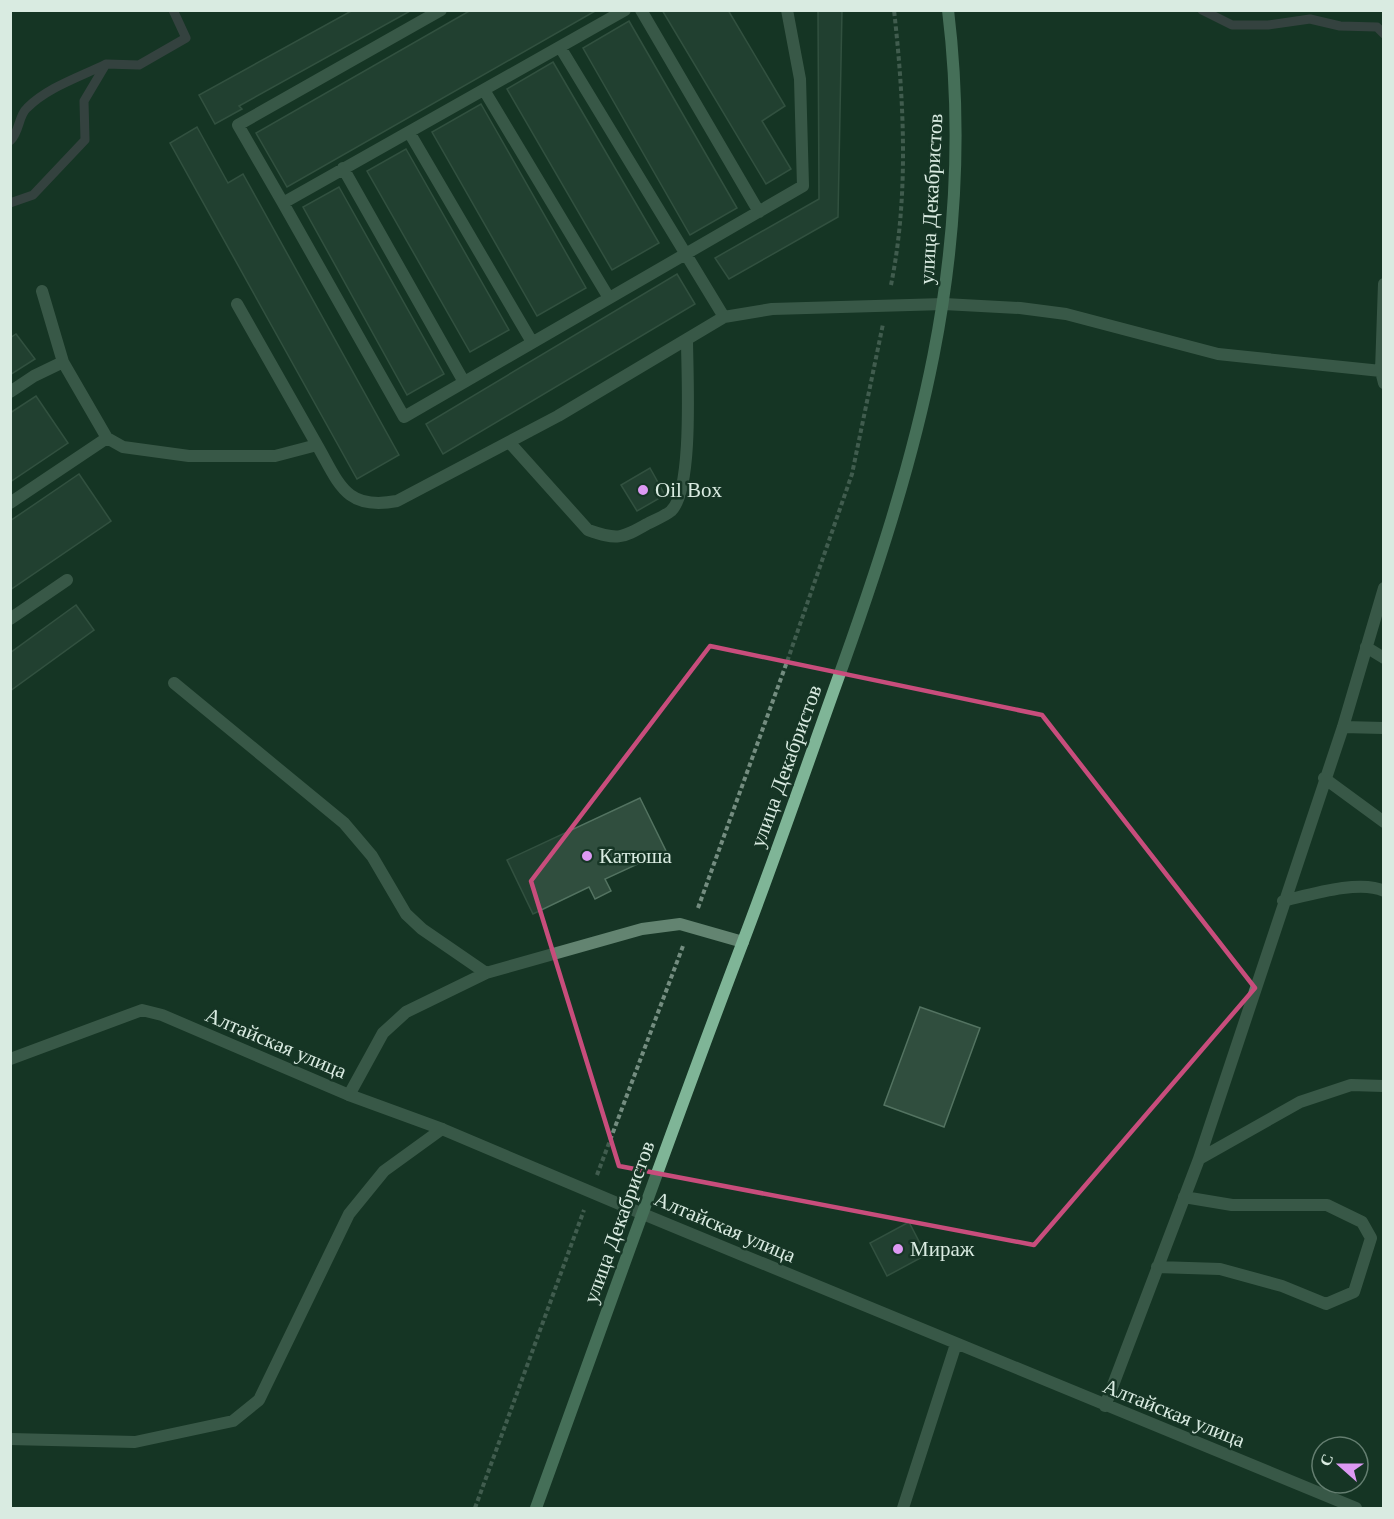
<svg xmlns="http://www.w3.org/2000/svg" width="1394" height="1519" font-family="'Times New Roman',serif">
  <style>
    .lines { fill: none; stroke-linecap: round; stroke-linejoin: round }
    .stream { stroke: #5a5360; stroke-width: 9 }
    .building { fill: #304e3e; stroke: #537361; stroke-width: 1.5 }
    .path { stroke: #748d80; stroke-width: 4; stroke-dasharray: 4.5 3; stroke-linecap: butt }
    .service { stroke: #638471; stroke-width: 12 }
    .minor { stroke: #638471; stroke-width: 12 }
    .secondary { stroke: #7fb597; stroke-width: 12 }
    .marked { fill: none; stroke: #c84d7c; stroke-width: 4.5; stroke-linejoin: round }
    .poi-dot { fill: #dd99f3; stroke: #163525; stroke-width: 2 }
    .labels { text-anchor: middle; stroke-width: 5; stroke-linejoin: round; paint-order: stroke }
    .street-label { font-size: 21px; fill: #d9ebe1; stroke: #163525 }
    .poi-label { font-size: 21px; fill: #d9ebe1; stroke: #163525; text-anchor: start }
  </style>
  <rect width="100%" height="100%" fill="#163525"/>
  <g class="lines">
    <path class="stream" d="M1202,10L1232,25H1268L1310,19L1340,26L1377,27L1384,34
      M10,141C20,132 18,116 27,108C48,87 80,77 106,64
      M10,203L33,195L85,140L84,101L106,64L139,65L186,38L173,10"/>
  </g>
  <path class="building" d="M353,10H412L239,106L242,109L215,124L199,95Z
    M471,10H597L287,187L256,133Z
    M662,10H728L785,106L762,121L791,169L766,184Z
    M818,10H842L838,217L729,279L715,258L819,199Z
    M629,21L737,208L690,235L583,48Z
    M553,62L659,243L612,270L507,89Z
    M481,104L586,288L537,316L432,132Z
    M197,127L228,183L243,174L399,455L357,479L170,143Z
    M406,149L509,330L470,352L367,171Z
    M339,187L444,374L407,395L303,207Z
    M677,274L695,304L443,454L426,424Z
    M16,334L35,359L10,375V338Z
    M36,396L68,443L10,482V413Z
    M650,468L665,495L637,511L621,485Z
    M79,474L111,521L10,590V521Z
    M76,605L94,630L10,691V653Z
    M640,798L666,851L605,879L611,891L595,899L589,887L533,914L507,860Z
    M920,1007L980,1028L944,1127L884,1105Z
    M909,1222L926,1255L887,1276L870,1243Z"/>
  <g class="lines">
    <path class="path" d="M891,285C909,196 904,100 894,10
      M698,908L788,659L852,474L883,324
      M597,1175L683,946
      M475,1508L584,1210"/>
    <path class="service" d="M625,10L283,203L404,417L803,186L800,79L787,10
      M641,10L759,212
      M560,47L724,317
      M484,90L609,298
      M409,132L532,342
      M343,168L464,382
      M283,203L238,125L441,10
      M42,291L63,362L107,438L123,447L189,456H275L317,445C339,483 345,511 397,501L558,416L724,317L772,309L944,304L1020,308L1066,314L1218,354L1381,371L1384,383
      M237,304L317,445
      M1381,371L1384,284
      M10,392L34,376L63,362
      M509,442L588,530C617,540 621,539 647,524C655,520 665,516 671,511C694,490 687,372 687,339
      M10,503L107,438
      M10,619L67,580
      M1366,647L1384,658
      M174,683L344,823L372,856L406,914L422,929L486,973
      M1343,727L1384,728
      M1324,778L1384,822
      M1283,901C1309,895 1360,879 1384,891
      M349,1095L383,1033L406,1012L486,973L642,929L680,924L743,942
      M1199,1159L1300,1102L1351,1085L1384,1086
      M643,1214L1356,1508
      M1157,1267L1220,1269L1282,1286L1326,1304L1354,1292L1371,1238L1362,1222L1327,1205H1232L1184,1197
      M1105,1406L1199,1159L1343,727L1384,588
      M10,1439L135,1442L233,1421L259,1400L349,1214L384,1171L442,1129
      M903,1508L956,1344"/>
    <path class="minor" d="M10,1059L142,1010L162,1015L349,1095L442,1129L643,1214"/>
    <path class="secondary" d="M536,1508C605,1318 672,1128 744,939C776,855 805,771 835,687C917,460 978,255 948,10"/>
  </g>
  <path d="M0 0H1394V1519H0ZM710,646L1042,715L1255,988L1034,1245L619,1166L531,881Z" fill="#163525" fill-opacity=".55" fill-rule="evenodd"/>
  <path class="marked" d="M710,646L1042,715L1255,988L1034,1245L619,1166L531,881Z"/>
  <g class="poi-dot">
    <circle cx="643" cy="490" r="6"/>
    <circle cx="587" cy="856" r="6"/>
    <circle cx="898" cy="1249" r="6"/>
  </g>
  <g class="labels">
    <g class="street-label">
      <text transform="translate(931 199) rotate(-87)" y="7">улица Декабристов</text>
      <text transform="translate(786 766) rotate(-70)" y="7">улица Декабристов</text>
      <text transform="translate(276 1043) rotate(23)" y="7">Алтайская улица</text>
      <text transform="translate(619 1222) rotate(-70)" y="7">улица Декабристов</text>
      <text transform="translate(725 1227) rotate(23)" y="7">Алтайская улица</text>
      <text transform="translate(1174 1413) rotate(22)" y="7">Алтайская улица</text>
    </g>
    <g class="poi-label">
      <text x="655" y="497">Oil Box</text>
      <text x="599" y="863">Катюша</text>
      <text x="910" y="1256">Мираж</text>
    </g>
  </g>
  <rect width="1394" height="1519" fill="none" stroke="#d9ebe1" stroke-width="24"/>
  <g transform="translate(1340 1465) rotate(291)"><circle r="28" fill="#163525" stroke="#647e70" stroke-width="1.5"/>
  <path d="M0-4.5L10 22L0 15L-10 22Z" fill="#dd99f3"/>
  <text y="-9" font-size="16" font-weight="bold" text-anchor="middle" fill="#d9ebe1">С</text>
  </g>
</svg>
